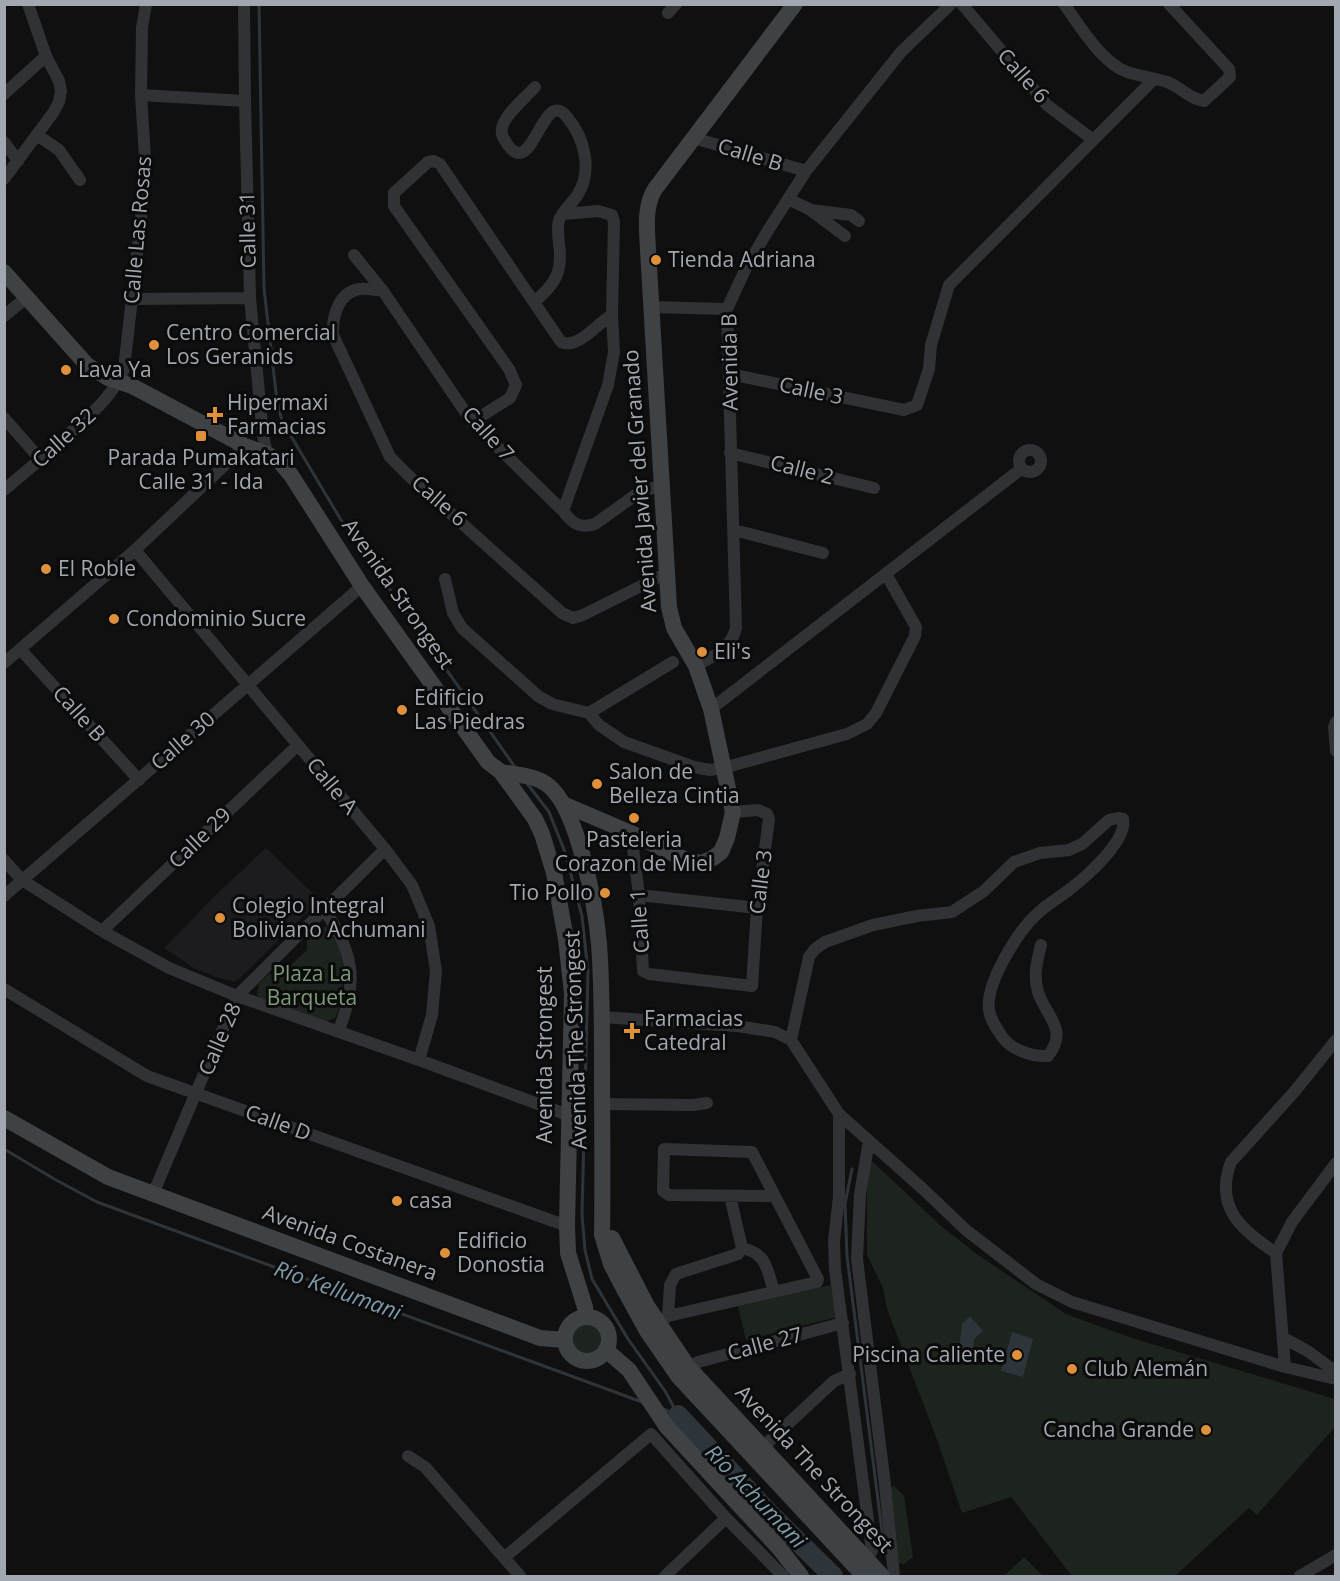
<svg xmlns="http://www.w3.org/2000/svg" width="1340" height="1581" font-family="'Open Sans',sans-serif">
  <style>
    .built { fill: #1c1c1e }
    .green { fill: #1d231d }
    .water { fill: #2d353a }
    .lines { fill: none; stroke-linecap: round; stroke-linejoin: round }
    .stream { stroke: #2d353a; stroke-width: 3 }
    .river { stroke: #2d353a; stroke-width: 20 }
    .street { stroke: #313235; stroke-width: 12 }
    .secondary { stroke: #3f4245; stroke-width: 16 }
    .poi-dot { fill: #de903b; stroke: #0b0b0c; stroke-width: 2 }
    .labels { text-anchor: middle; stroke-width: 6; stroke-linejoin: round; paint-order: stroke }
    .street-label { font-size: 21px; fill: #a2a8b0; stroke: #0b0b0c }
    .poi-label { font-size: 21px; fill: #a2a8b0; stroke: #0b0b0c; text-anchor: start }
    .park-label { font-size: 21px; fill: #7d9a7b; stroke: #0b0b0c }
    .water-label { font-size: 22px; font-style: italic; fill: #7c9aa9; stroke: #0b0b0c }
  </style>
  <rect width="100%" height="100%" fill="#101011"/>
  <path class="built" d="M266,848L320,900L239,979L234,982L216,977L194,968L164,948L221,890Z"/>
  <path class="green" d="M316,927H328C342,952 347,967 341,995C340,1003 339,1011 335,1018L323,1023L263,1000L257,995L259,983L269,974L280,975L307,950V936Z
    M872,1161L941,1226L978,1255L1066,1314L1132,1338L1335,1399V1427L1257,1515L1249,1508L1175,1576H1072L1011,1497L962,1513L938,1442L887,1309L883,1288L867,1255V1169Z
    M831,1285L837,1317L746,1340L738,1306Z
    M571 1340a16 16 0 1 1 32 0a16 16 0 1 1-32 0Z
    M894,1486L904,1496L913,1557L904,1564L898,1563L889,1488Z
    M1024,1557L1043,1576H1004Z"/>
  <path class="water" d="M970,1316L983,1331L974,1339L973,1352L959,1351L962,1324Z
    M1012,1332L1033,1339L1023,1377L1001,1371Z"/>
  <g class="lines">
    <path class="stream" d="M259,4L264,289L277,401L282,421L341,520L515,767
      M526,782L549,812L565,852L582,916L588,972L582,1215L585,1250L592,1279L628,1339L665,1391L678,1415
      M4,1149L56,1180L97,1202L642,1402
      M852,1169L845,1204L847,1256L885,1555
      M663,1409L676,1414"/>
    <path class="river" d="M678,1415L770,1514L833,1576"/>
    <path class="street" d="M244,4L245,101L250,298L263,435L267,454
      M962,4L1047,105L1092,139
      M1064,4C1080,26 1101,62 1127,72C1140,76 1154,78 1167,82C1181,87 1189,99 1204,101L1230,77L1229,69L1169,4
      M668,13L676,4
      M4,94L46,56
      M141,95L245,101
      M37,135L59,150L80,180
      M694,138L806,171
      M4,142L18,161
      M4,179L53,113L59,102L61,91L59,81L46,56L28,4
      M788,199L809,209L845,236
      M810,210L851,215L859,221
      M354,255L383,291L472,422L563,511C572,523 579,529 595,524L641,491L661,486
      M383,291C376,290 366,288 359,289C338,293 332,317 333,335L390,457L409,476L562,613L573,618L583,615L667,573
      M133,299L250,298
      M534,302C556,284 563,271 559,243C558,235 557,227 559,220C563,210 573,203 578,194C593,170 584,137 567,117C541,84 532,192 503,137C495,121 525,99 535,87
      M651,307L727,309
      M4,316L26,298
      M730,374L904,410L917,405L929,369L931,345L949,285L1154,79
      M4,418L41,460
      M472,422L510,398L516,385L509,369L394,206V193L428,162L434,161L440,164L561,342C578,350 597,323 612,315
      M1019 461a11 11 0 1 1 22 0a11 11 0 1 1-22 0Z
      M730,453L874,488
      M4,490C27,471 49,452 71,432C92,413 113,396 124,369L146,174L141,95L142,28L146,4
      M563,511L608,385L614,352L612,315L614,222L612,215L598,211L563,214
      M734,530L823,553
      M135,550L385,849L412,885L429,926L436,971L432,1015L419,1060
      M445,579L453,613L462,628L538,696L552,704L589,713L599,725L624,742L694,767L710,770L723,768L847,734L867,724L876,713L915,636L916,627L886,574
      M20,649L139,780
      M4,663L135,550L245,446
      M696,666C713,656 731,649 736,628L727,309L745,270L767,232L806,171L901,52L951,4
      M711,709L1021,469
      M589,713L673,662
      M1336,722L1334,727L1336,751
      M631,833L639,895L643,971L649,974L752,986L757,908L769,819L767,814L758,810L733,812
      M4,860L22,880L102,931L169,968L237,996L419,1060L568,1115
      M639,895L757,908
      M4,896L362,586
      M324,909C355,954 358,983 338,1032
      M102,931L298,745
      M4,989L147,1076L567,1226
      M602,1017L737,1026L775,1032L791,1040L839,1114L923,1189L966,1230L1036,1284L1072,1302L1285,1367L1336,1379
      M791,1040L809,957L815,949L825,942L873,925L917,916L952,912L984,891L1014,862L1040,853L1069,850L1082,844L1109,820L1118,818L1123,819C1128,840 1086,877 1070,889C1059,898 1047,904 1037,914C1018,931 985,984 989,1010C991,1021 997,1029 1003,1038C1012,1050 1033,1057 1048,1056C1069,1029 1046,1017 1038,992C1033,975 1037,961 1041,945
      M602,1104L693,1105L707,1103
      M839,1114V1197L834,1241L835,1269L872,1551L863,1563
      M869,1141L860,1194L857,1259L885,1485L894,1576
      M153,1194L237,996L385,849
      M742,1248C768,1254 767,1270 774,1292
      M1276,1253C1241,1230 1214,1207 1231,1162L1295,1091L1336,1040
      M668,1316L817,1282L818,1279L752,1152L664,1149L663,1191L669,1195L774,1196
      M664,1319L668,1316L670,1285L676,1274L738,1254L742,1248L730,1196
      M1284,1338L1309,1352L1336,1372
      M1285,1367L1276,1253L1292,1222L1336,1163
      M689,1368L698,1362L843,1323
      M763,1447L834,1381L850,1374
      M408,1456L425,1467L520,1576
      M505,1557L651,1434L726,1518L783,1576
      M665,1576L726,1518
      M1300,1576L1336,1555"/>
    <path class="secondary" d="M4,272L87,365L108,378L132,386L245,446L267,454L280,462L291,475L362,586L488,762L501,772L535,819L542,834L554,873L566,939L572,993L567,1226L568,1253L585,1307L586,1317
      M501,772C517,775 536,775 549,786C578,810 596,907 599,944C602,983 602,1023 602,1062C602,1120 603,1177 602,1235L611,1264L624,1289L647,1331L678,1376L864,1576
      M563,804L631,833L686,860L702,863L713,858L721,852L727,838L733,812L711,709L696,666L674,628L669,607L648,250C647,230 644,206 655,189L795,4
      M4,1118L108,1177L540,1338L565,1340
      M612,1238L647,1306L689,1368L882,1576
      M565 1339a22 22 0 1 1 44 0a22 22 0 1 1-44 0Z
      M606,1350L629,1370L667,1427L779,1548L801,1576"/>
  </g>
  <g class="poi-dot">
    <circle cx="656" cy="260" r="6"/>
    <circle cx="154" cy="345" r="6"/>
    <circle cx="66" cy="370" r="6"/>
    <path d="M212 406h6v6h6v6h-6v6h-6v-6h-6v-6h6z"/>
    <rect x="195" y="430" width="12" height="12" rx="3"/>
    <circle cx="46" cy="569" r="6"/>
    <circle cx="114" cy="619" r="6"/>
    <circle cx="702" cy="652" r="6"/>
    <circle cx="402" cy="710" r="6"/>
    <circle cx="597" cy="784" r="6"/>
    <circle cx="634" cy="818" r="6"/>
    <circle cx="605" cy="893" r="6"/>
    <circle cx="220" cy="918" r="6"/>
    <path d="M629 1022h6v6h6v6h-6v6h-6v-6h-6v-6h6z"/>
    <circle cx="397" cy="1201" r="6"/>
    <circle cx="445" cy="1253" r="6"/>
    <circle cx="1017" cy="1355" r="6"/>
    <circle cx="1072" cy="1369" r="6"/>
    <circle cx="1206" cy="1430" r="6"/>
  </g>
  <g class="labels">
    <g class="street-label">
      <text transform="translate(1023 76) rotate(48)" y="7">Calle 6</text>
      <text transform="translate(750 155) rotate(17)" y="7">Calle B</text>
      <text transform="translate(138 230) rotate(-85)" y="7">Calle Las Rosas</text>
      <text transform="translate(248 230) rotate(-91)" y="7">Calle 31</text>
      <text transform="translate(730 362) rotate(-91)" y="7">Avenida B</text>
      <text transform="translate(811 391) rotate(12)" y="7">Calle 3</text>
      <text transform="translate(488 434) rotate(48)" y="7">Calle 7</text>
      <text transform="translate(64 438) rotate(-42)" y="7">Calle 32</text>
      <text transform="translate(802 470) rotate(14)" y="7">Calle 2</text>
      <text transform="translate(640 481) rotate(-94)" y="7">Avenida Javier del Granado</text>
      <text transform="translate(439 501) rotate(41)" y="7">Calle 6</text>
      <text transform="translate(398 594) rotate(55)" y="7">Avenida Strongest</text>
      <text transform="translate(79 714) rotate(48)" y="7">Calle B</text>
      <text transform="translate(183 741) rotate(-41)" y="7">Calle 30</text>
      <text transform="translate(332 786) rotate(50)" y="7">Calle A</text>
      <text transform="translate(200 838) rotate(-44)" y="7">Calle 29</text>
      <text transform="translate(761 882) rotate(-83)" y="7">Calle 3</text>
      <text transform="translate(640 921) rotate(-94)" y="7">Calle 1</text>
      <text transform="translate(220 1039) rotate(-67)" y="7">Calle 28</text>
      <text transform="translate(576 1040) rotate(-92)" y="7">Avenida The Strongest</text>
      <text transform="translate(545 1055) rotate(-90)" y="7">Avenida Strongest</text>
      <text transform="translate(278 1123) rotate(20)" y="7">Calle D</text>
      <text transform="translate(350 1243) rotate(20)" y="7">Avenida Costanera</text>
      <text transform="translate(765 1344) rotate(-15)" y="7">Calle 27</text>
      <text transform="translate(814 1469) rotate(47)" y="7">Avenida The Strongest</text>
    </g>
    <g class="poi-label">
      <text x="668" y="267">Tienda Adriana</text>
      <text x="166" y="340">Centro Comercial<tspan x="166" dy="24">Los Geranids</tspan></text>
      <text x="78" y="377">Lava Ya</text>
      <text x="227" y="410">Hipermaxi<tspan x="227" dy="24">Farmacias</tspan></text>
      <text x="201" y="465" text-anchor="middle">Parada Pumakatari<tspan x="201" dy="24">Calle 31 - Ida</tspan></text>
      <text x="58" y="576">El Roble</text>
      <text x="126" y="626">Condominio Sucre</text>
      <text x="714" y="659">Eli's</text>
      <text x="414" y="705">Edificio<tspan x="414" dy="24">Las Piedras</tspan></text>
      <text x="609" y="779">Salon de<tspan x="609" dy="24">Belleza Cintia</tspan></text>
      <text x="634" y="847" text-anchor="middle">Pasteleria<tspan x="634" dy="24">Corazon de Miel</tspan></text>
      <text x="593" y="900" text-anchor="end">Tio Pollo</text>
      <text x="232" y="913">Colegio Integral<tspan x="232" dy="24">Boliviano Achumani</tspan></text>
      <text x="644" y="1026">Farmacias<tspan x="644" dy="24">Catedral</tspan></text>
      <text x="409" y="1208">casa</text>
      <text x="457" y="1248">Edificio<tspan x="457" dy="24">Donostia</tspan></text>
      <text x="1005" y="1362" text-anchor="end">Piscina Caliente</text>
      <text x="1084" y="1376">Club Alemán</text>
      <text x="1194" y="1437" text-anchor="end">Cancha Grande</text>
    </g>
    <g class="park-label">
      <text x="312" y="981">Plaza La<tspan x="312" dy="24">Barqueta</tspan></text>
    </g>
    <g class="water-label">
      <text transform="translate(338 1290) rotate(20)" y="8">Río Kellumani</text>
      <text transform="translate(756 1496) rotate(46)" y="8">Río Achumani</text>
    </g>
  </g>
  <rect width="1340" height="1581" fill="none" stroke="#a2a8b0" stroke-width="12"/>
</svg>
